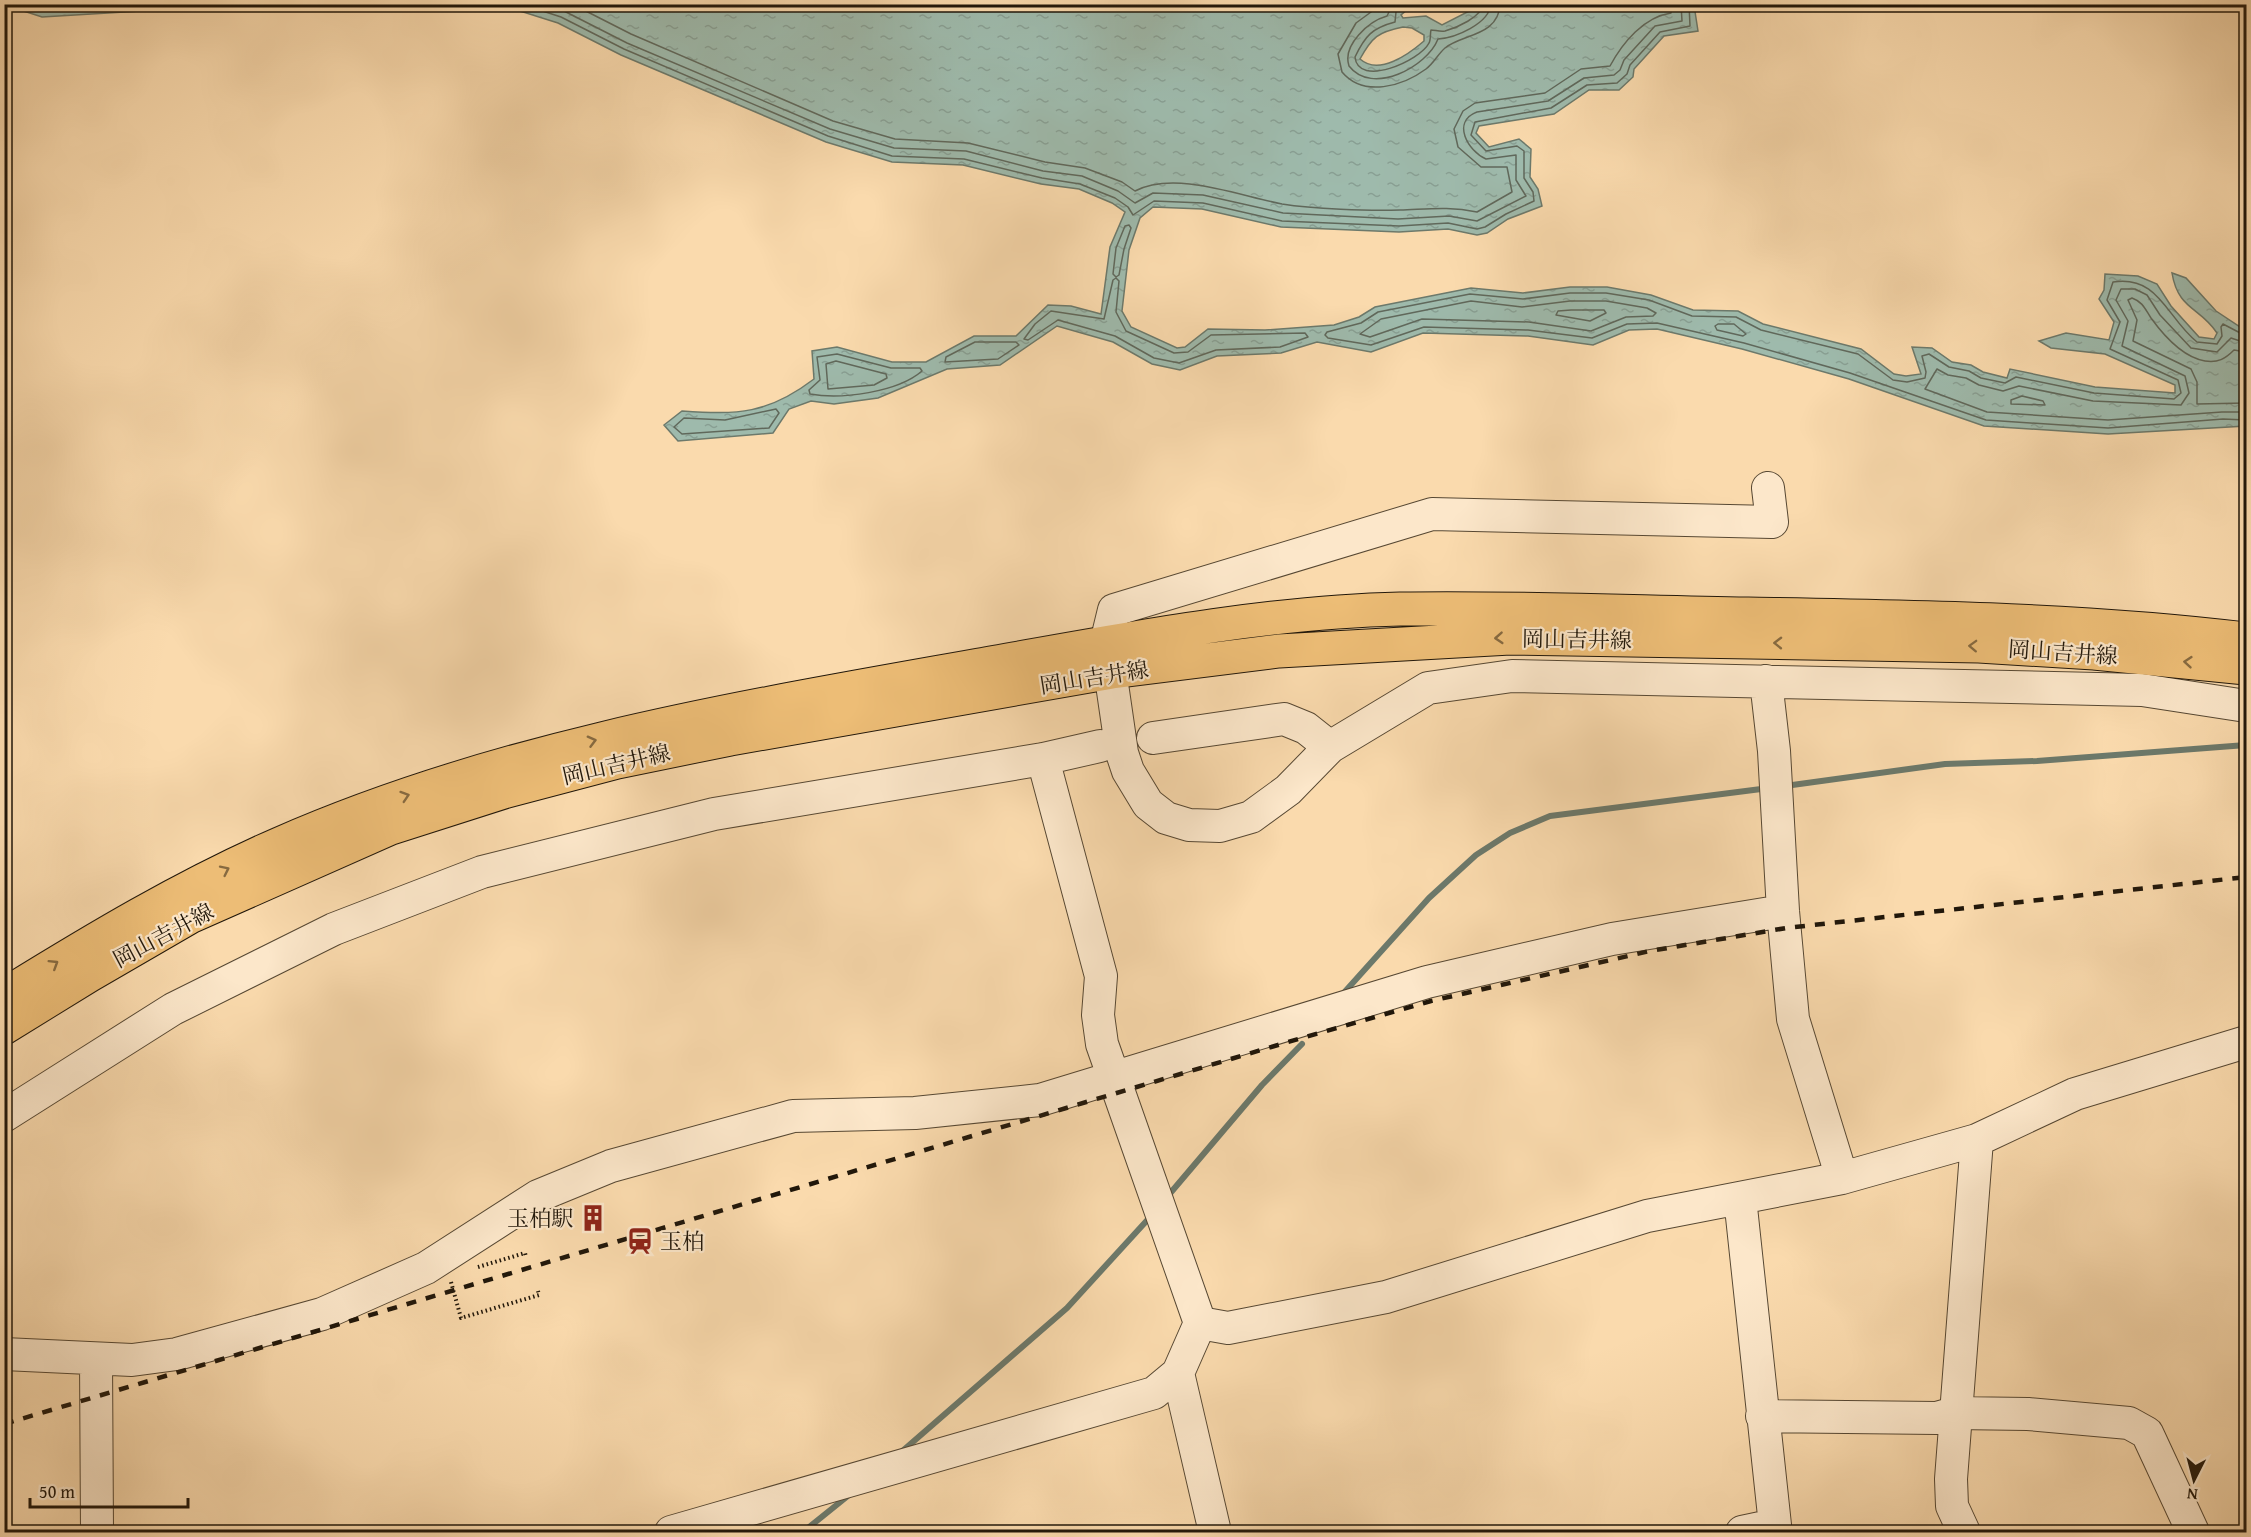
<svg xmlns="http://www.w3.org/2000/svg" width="2251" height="1537" font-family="'Gentium Book Plus','Noto Serif JP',serif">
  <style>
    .water { fill: url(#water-ripples); stroke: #6c796b; stroke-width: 1.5; fill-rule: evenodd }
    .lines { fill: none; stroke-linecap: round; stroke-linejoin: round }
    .shore { stroke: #60685b; stroke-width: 1.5 }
    .stream { stroke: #6c796b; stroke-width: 6 }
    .minor-casing { stroke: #574833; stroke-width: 34 }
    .major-casing { stroke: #21170a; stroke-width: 35 }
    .path { stroke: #21170a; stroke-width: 4; stroke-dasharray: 1.5 3; stroke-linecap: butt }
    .minor { stroke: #fce7ca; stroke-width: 32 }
    .major { stroke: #edbd76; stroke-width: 33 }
    .rail { stroke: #21170a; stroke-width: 4.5; stroke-dasharray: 10 10; stroke-linecap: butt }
    .oneway { stroke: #876a40 }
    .labels { text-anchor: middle; stroke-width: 4.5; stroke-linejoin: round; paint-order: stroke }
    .street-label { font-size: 22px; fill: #21170a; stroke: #fce7ca }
    .poi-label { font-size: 22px; fill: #21170a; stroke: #fce7ca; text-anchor: end }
  </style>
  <defs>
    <pattern id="water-ripples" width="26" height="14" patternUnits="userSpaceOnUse" patternTransform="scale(1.5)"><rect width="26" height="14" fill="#9ebaac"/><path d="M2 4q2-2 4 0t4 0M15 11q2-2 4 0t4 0" fill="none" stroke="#889f93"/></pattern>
  </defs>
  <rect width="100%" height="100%" fill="#fadaad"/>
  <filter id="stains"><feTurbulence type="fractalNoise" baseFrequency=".00333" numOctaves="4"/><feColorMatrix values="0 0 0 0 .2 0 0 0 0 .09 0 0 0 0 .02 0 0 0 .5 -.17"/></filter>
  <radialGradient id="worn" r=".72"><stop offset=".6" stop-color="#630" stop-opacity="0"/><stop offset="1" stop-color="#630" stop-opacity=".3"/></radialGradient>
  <path class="water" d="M1414,4L1401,15L1403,18L1426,16L1442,25L1481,5H1694L1698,31L1664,36L1634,69L1633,77L1619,90H1589L1554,114L1479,126L1476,133L1489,147L1519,139L1531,149L1530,177L1538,189L1542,206L1508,219L1487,233L1477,235L1448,229L1399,232L1281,227L1202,209L1153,207L1140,218L1129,250L1122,311L1131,327L1177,348L1185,347L1208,329L1265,330L1334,325L1359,317L1375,307L1471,288L1523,293L1570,287H1607L1651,295L1693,310L1738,311L1763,324L1861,349L1894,374L1906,376L1921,374L1912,347L1932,348L1952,362L1971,365L1983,372L2007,378L2010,369L2095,387L2175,393V385L2105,354L2051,348L2039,341L2066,333L2109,340L2114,322L2099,299L2104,290L2105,274L2138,276L2157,284L2171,306L2199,337L2214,339L2217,333C2200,307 2178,310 2172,273L2186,278L2216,311L2246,331V426L2108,434L1984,426L1849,379L1742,349L1657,329L1629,330L1593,345L1528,336L1423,333L1371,352L1317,342L1281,353L1217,356L1180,370L1152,364L1113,342L1057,326L1000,365L947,369L878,398L834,404L811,401L789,409L773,433L678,441L664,425L682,411C738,415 768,414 814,379L812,351L837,347L892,362H926L974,336H1016L1048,305L1071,306L1101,314L1110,247L1125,212L1112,203L1079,189L1041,184L963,165L892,162L826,142L621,55L558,23L501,5ZM1403,27L1412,28L1424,35V41C1409,54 1379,76 1360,59C1372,37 1378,32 1403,27Z
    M5,5L152,4V5L141,11L42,17Z"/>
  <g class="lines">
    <path class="shore" d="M24,4L43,11L141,4
      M521,4L561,17L624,49L828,136L892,156L964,159L1042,178L1080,184L1115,198L1128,207L1133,215L1154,201L1203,203L1282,221L1399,226L1448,223L1477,229L1485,227L1506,214L1534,201L1533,192L1524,178V151L1517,146L1486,151L1471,135L1475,122L1551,108L1587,85L1617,83L1627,74L1630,65L1660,32L1690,26L1689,4
      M545,4L564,11L627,43L830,129L894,148L966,151L1043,171L1082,176L1118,191L1135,203L1153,193L1203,195L1283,213L1398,219L1449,216L1477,221L1526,196L1516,180V155L1486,159C1468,151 1451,122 1477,112L1548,101L1584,78L1614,75L1620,70L1624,60L1655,26L1682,21L1681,4
      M572,4L631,34L833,121L895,139L968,143L1045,162L1085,168L1122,182L1135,191C1175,170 1240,196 1282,204C1313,209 1368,211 1400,210C1429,209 1449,206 1477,212L1512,192L1507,167H1481L1458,147L1454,129L1463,111L1475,103L1545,93L1581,69L1610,66C1623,42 1644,17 1671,13L1672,4
      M1382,4L1356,23L1338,54L1342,72C1364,98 1403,86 1426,69C1434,63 1438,54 1445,48C1462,34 1499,36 1500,4
      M1393,4L1387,16C1369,21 1342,45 1349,66C1372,96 1427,67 1438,39C1455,38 1489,24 1491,4
      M1405,4L1396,12L1395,22C1372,28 1365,36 1355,57C1358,88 1420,61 1429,43C1431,40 1430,33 1431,30C1435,30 1440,32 1445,31C1456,28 1482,17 1483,4
      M1129,225L1131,228L1124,249L1119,275L1116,277L1113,274L1116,248L1125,226Z
      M1116,278L1119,281L1116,312L1126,331L1174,353L1188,352L1211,335L1305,333L1308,337L1280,347L1216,350L1179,363L1154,358L1115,336L1058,320L1028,340L1024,339L1035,324L1051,311L1104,319L1113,280Z
      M1471,301L1522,307L1570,301H1606L1647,308L1656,313L1653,316L1626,317L1591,331L1529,322L1422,319L1370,337L1360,334L1381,319Z
      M1571,310H1604L1606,313L1590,321L1556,315L1558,311Z
      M1718,324H1734L1746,334L1743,336L1717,330L1715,326Z
      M2246,336L2223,324L2221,327L2222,336L2217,344L2197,342C2166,317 2159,275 2113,282L2107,300L2120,322L2110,349L2178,380L2181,393L2174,399L2094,393L2016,377L2005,383L1981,378L1969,371L1949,367L1929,354L1922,356L1926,372L1925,378L1907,382L1893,380L1858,354L1761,330L1736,317L1692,316L1649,300L1606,293H1570L1523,299L1470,294L1378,312L1361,323L1327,332L1325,335L1328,338L1371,345L1424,327L1528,330L1592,338L1627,324L1657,323L1744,343L1850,373L1986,420L2108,428L2223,419L2246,420
      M975,342H1016L1019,345L998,359L945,362L946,357Z
      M2246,343L2231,338L2217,352L2191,348L2160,315L2147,295L2135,289H2121L2116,300L2128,321L2122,346L2185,376L2189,393L2181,405L2093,401L2019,386L2003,391L1979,385L1966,378L1948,375L1937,369L1925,389L1987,412L2108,420L2222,412H2246
      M2246,352L2234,350C2225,359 2218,363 2205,361C2182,357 2164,336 2151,318C2145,309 2143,302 2132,298L2128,300L2137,320L2133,341L2191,369L2197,382V404L2246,403
      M837,354L891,368H920L922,371C898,392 841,400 810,394L809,390L820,380L817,357Z
      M836,361L886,374L887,378L874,385L828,389L826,364Z
      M2022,396L2043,401L2045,405L2011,404V400Z
      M776,409L779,413L769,428L682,434L674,427L684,418L725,420Z"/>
    <path class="stream" d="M1785,786L1945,764L2037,761L2246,745
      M1341,996L1429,898L1476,855L1510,833L1550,816L1769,788
      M1167,1197L1262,1085L1302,1044
      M899,1454L1067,1308L1151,1216
      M803,1532L849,1495"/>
    <defs>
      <path id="minor" d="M1768,488L1772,522L1432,514L1114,610L1106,643L1122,753L1128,771L1148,804L1166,818L1189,825L1220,826L1251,817L1288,790L1330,747L1428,688L1512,676L2142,690L2246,706
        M1766,681L1774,751L1783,911L1793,1019L1842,1178
        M1153,738L1284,719L1306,728L1330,747
        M4,1116L173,1009L334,929L482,872L714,814L1043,759L1100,746
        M1740,1198L1775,1525L1742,1532
        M1200,1323L1228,1328L1386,1297L1647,1216L1842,1178L1977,1140L2075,1094L2246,1042
        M4,1354L132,1360L177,1354L322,1314L426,1268L538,1196L611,1166L793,1116L915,1113L1040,1100L1427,982L1612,939L1783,911
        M96,1359L97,1532
        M1178,1373L1215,1532
        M1762,1416L1937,1418L1955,1413L2028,1414L2129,1423L2147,1433L2193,1532
        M671,1532L1154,1393L1178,1373L1200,1323L1102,1044L1098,1015L1101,976L1043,759
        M1964,1532L1952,1506L1951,1479L1977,1140"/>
      <path id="major" d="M4,995C93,940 183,886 279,844C500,747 738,708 974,666C1111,642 1261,612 1400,609C1516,607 1632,612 1748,614C1915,617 2081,619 2246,639
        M4,1028L90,975L190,917L391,828L507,791L617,762L730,739L1112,672L1279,651L1510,638L1979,646L2094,653L2246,668"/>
    </defs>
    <use href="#minor" class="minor-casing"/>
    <use href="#major" class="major-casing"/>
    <path class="path" d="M478,1267L525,1253L526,1257
      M451,1282L461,1318L539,1295L538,1291"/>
    <use href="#minor" class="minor"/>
    <use href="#major" class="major"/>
    <path class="rail" d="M4,1424L1288,1042L1431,1001L1650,951L1786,928L2246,877"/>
  </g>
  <defs><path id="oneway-chevron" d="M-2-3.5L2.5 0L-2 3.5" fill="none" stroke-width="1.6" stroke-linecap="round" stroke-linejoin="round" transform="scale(1.5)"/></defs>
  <g class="oneway">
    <use href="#oneway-chevron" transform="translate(1499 638) rotate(176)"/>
    <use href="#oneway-chevron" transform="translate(1778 643) rotate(-179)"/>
    <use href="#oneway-chevron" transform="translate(1973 646) rotate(-178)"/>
    <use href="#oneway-chevron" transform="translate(2188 662) rotate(-175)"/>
    <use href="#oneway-chevron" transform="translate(592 741) rotate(-15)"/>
    <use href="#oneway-chevron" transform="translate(405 796) rotate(-18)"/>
    <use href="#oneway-chevron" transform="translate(225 870) rotate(-26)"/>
    <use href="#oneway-chevron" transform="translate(54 964) rotate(-32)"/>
  </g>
  <defs>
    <symbol id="building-bare" viewBox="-9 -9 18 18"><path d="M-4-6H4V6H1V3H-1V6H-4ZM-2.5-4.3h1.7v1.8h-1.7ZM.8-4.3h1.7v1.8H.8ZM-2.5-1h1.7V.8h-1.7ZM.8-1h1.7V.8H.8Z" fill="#8f2418" stroke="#fce7ca" stroke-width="2.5" paint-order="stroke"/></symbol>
    <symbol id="station-bare" viewBox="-9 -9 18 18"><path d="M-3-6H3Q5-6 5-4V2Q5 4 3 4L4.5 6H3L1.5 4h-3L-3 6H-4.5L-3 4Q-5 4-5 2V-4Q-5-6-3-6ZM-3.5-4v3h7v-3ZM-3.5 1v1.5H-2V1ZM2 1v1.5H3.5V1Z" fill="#8f2418" stroke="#fce7ca" stroke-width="2.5" paint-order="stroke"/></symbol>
  </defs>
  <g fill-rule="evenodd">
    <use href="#building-bare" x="574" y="1199" width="38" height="38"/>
    <use href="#station-bare" x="621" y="1222" width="38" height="38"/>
  </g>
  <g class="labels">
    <g class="street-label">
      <text transform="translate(1577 639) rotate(1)" y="8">岡山吉井線</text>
      <text transform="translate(2063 652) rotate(4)" y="8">岡山吉井線</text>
      <text transform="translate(1094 677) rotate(-9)" y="8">岡山吉井線</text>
      <text transform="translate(616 764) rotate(-13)" y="8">岡山吉井線</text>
      <text transform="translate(163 935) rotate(-28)" y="8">岡山吉井線</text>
    </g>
    <g class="poi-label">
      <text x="573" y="1226">玉柏駅</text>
      <text x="660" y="1249" text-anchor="start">玉柏</text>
    </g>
  </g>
  <rect width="2251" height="1537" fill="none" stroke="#fadaad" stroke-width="24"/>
  <rect x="6" y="6" width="2239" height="1525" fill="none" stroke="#21170a" stroke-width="3"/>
  <rect x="12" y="12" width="2227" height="1513" fill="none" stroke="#21170a" stroke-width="1.5"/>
  <g transform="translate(2194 1480) rotate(186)" stroke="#fce7ca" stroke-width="4.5" paint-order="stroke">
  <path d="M0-4.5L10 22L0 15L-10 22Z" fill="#21170a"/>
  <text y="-9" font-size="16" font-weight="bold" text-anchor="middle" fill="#21170a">N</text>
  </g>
  <path d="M30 1498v9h158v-9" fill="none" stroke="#21170a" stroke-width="3"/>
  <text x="39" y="1498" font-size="18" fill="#21170a" stroke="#fce7ca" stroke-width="4.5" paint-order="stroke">50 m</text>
  <rect width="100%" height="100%" filter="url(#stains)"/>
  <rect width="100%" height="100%" fill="url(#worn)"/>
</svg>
